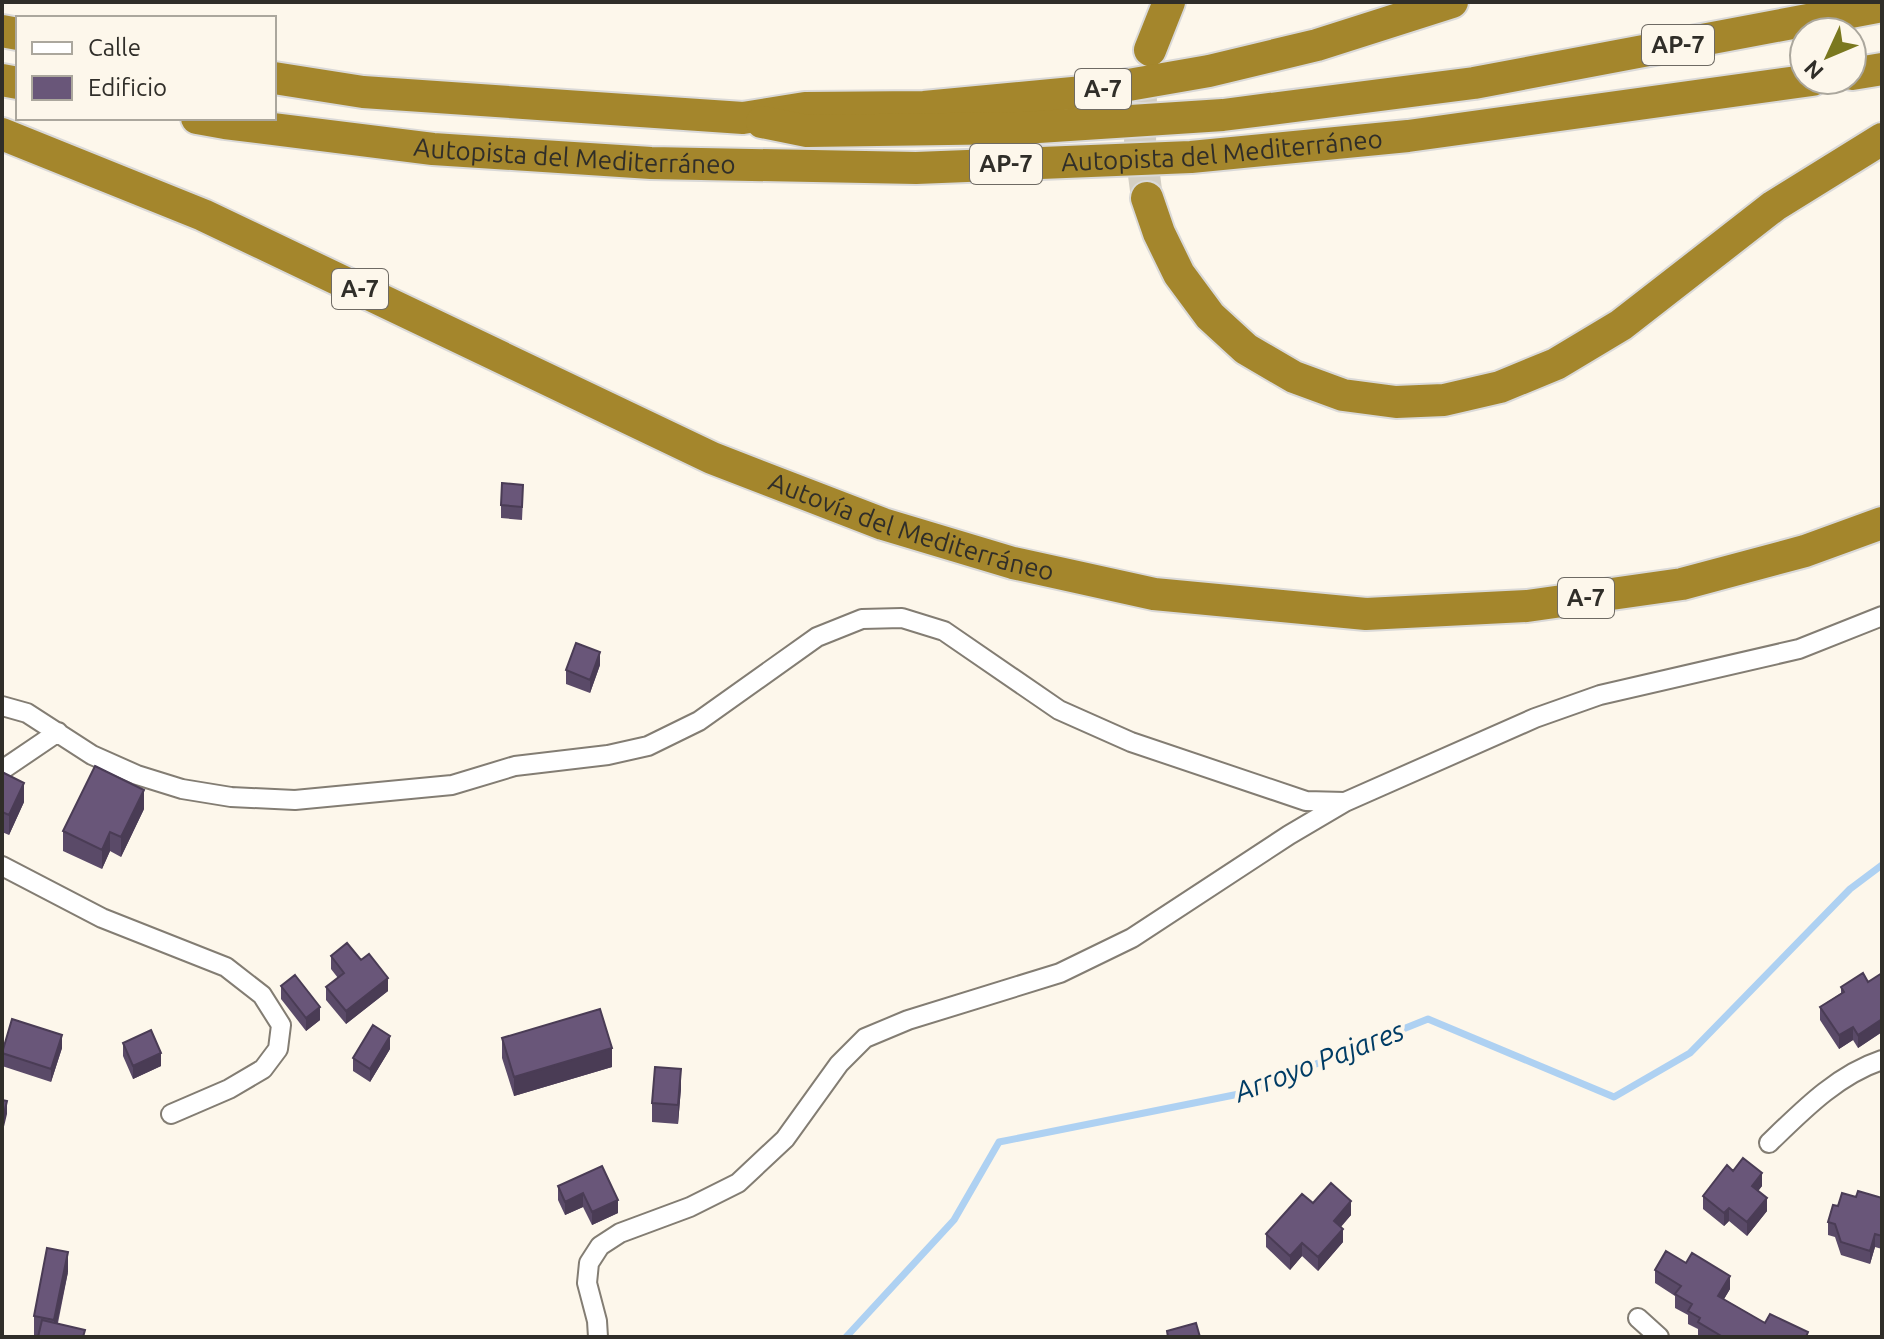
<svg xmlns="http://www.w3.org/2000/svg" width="1884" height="1339" font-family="Ubuntu,sans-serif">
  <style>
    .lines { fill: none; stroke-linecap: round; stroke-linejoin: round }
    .stream { stroke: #aed1f2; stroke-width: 7 }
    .motorway-tunnel { stroke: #d4cfc4; stroke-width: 32; stroke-dasharray: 32 16; stroke-linecap: butt }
    .minor-casing { stroke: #837d73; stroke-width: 22 }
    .motorway-casing { stroke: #dad9d8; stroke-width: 36 }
    .minor { stroke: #fff; stroke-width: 18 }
    .motorway { stroke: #a4862c; stroke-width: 32 }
    .wall { fill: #5a4a68 }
    .shaded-wall { fill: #4a3c55 }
    .building { fill: #695679; stroke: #4a3c55; stroke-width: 2 }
    .labels { text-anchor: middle; stroke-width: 8; stroke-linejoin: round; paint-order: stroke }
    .shield { fill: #fdf7eb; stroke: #6e6a63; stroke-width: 2 }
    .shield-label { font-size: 24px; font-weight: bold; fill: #302e29 }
    .street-label { font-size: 26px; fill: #302e29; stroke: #fdf7eb }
    .water-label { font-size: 28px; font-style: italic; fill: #003c65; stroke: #fdf7eb }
  </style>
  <rect width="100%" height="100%" fill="#fdf7eb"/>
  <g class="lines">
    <path class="stream" d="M846,1337L954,1220L999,1142L1244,1093L1428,1019L1614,1097L1690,1053L1850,889L1882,865"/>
    <path class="motorway-tunnel" d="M1147,198L1140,144L1141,95L1149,57"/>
    <defs>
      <path id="minor" d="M2,706L27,713L92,755L137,775L182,789L231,797L295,800L452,785L515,766L608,755L648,746L699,721L817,637L862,619L902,618L944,631L1059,710L1131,742L1306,801L1345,802
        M2,770L58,732
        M2,866L102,918L226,967L262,995L281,1025L278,1049L263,1069L229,1089L171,1114
        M1769,1143C1803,1110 1837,1075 1882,1060
        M1638,1318L1659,1337
        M598,1337L597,1321L587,1283L589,1263L600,1246L620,1233L690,1207L738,1183L785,1139L839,1064L865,1038L908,1020L1060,973L1132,938L1289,835L1345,802L1535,718L1600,695L1799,649L1882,616"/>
      <g id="motorway">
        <path d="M2,31L18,34"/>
        <path d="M1150,50L1169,2"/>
        <path d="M1852,74L1882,69"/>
        <path d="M274,78L363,92L743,118L805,108L924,107L1094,91L1209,71L1317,45L1452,2"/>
        <path d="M2,80L18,83"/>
        <path id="s1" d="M197,118L225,123L433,149L651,163L916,168L1191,157L1408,136L1812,80"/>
        <path d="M762,122L807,131L1023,128L1223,115L1474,83L1882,6"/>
        <path id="s2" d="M2,134L203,215L712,458L883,524L1013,563L1154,594L1366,614L1527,606L1682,584L1805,551L1882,523"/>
        <path d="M1147,198L1159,233L1179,274L1210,316L1246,349L1294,377L1343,395L1396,402L1444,400L1500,387L1556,364L1621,325L1774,206L1882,139"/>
      </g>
    </defs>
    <use href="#minor" class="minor-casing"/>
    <use href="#motorway" class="motorway-casing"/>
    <use href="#minor" class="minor"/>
    <use href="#motorway" class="motorway"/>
  </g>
  <path class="wall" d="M523,498L522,520L501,518V505Z
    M600,665L590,693L566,684V670Z
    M2,772L24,802L9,835L2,832Z
    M144,809L121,857L110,851L102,869L63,851V831Z
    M331,956L361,960L388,991L346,1024L326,1000V987L338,978L331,969Z
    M1882,973V1032L1858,1048L1853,1040L1839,1049L1820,1020V1007L1841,993V987L1868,982Z
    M281,986L320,1020L306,1031L281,999Z
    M502,1038L612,1067L514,1096L502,1058Z
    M123,1043L161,1066L133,1079L123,1056Z
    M62,1048L51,1082L2,1066V1051Z
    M390,1049L370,1082L353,1071V1058Z
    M681,1088L678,1124L652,1122V1103Z
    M602,1166L618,1213L592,1225L583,1207L565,1215L558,1200V1186Z
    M1733,1171L1762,1186L1758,1191L1767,1211L1747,1236L1729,1221L1724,1226L1703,1209V1196Z
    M1856,1197L1882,1198V1249L1875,1247L1870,1264L1841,1255L1835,1237L1828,1235V1222L1838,1206Z
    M1313,1203L1351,1215L1341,1227L1343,1242L1318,1271L1302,1256L1290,1270L1266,1247V1234Z
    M1655,1270L1730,1289L1724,1299L1765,1323L1808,1337H1700L1698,1335V1329L1688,1324V1315L1675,1308V1296L1655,1283Z
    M68,1272L58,1323L85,1337L34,1335V1316Z"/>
  <path class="shaded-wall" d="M600,652V665L590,693V680Z
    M24,783V802L9,835V815Z
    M144,790V809L121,857V837Z
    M110,832V851L102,869V850Z
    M388,978V991L346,1024V1011Z
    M320,1007V1020L306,1031V1018Z
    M1882,1019V1032L1858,1048V1035Z
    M1853,1027V1040L1839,1049V1035Z
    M62,1035V1048L51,1082V1069Z
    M390,1036V1049L370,1082V1069Z
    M612,1048V1067L514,1096V1077Z
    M161,1053V1066L133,1079V1066Z
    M681,1069V1088L678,1124V1105Z
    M7,1101V1114L2,1135V1122Z
    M1762,1173V1186L1752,1199V1186Z
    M583,1193V1207L565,1215V1202Z
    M1767,1198V1211L1747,1236V1222Z
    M618,1200V1213L592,1225V1212Z
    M1351,1201V1215L1334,1234V1221Z
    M1729,1208V1221L1724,1226V1213Z
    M1343,1229V1242L1318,1271V1257Z
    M1875,1234V1247L1870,1264V1251Z
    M1302,1243V1256L1290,1270V1256Z
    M68,1252V1272L54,1337V1320Z
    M1730,1276V1289L1718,1309V1296Z"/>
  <path class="building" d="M502,483L523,485L522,507L501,505Z
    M576,643L600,652L590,680L566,670Z
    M95,766L144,790L121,837L110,832L102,850L63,831Z
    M2,772L24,783L9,815L2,812Z
    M347,943L361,960L369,954L388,978L346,1011L326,987L344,973L331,956Z
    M1863,973L1868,982L1882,973V1019L1858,1035L1853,1027L1839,1035L1820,1007L1844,992L1841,987Z
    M295,975L320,1007L306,1018L281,986Z
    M600,1009L612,1048L514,1077L502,1038Z
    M12,1019L62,1035L51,1069L2,1053Z
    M373,1025L390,1036L370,1069L353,1058Z
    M151,1030L161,1053L133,1066L123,1043Z
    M655,1067L681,1069L678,1105L652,1103Z
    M2,1100L7,1101L2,1122Z
    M1743,1158L1762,1173L1752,1186L1767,1198L1747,1222L1729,1208L1724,1213L1703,1196L1727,1165L1733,1171Z
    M602,1166L618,1200L592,1212L583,1193L565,1202L558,1186Z
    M1331,1183L1351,1201L1334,1221L1343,1229L1318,1257L1302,1243L1290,1256L1266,1234L1302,1194L1313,1203Z
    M1858,1191L1882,1198L1881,1205L1882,1206V1236L1875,1234L1870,1251L1841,1242L1835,1224L1828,1222L1833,1205L1838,1206L1842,1193L1856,1197Z
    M47,1248L68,1252L54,1320L34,1316Z
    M1666,1251L1686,1263L1692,1253L1730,1276L1718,1296L1765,1323L1770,1314L1808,1332L1806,1337H1723L1698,1322L1700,1318L1688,1311L1692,1304L1675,1294L1681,1286L1655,1270Z
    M42,1320L85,1330L83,1337H38Z
    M1196,1323L1200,1337H1168L1167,1331Z"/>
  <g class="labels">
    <g class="shield">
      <rect x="1642" y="25" width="72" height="40" rx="6"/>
      <rect x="1075" y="69" width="56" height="40" rx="6"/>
      <rect x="970" y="144" width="72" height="40" rx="6"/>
      <rect x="332" y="269" width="56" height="40" rx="6"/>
      <rect x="1558" y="578" width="56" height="40" rx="6"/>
    </g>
    <g class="shield-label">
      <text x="1678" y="53">AP-7</text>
      <text x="1103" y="97">A-7</text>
      <text x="1006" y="172">AP-7</text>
      <text x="360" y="297">A-7</text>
      <text x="1586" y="606">A-7</text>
    </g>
    <g class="street-label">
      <text dy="9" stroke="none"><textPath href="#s1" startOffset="1028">Autopista del Mediterráneo</textPath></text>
      <text dy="9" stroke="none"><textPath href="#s1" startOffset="380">Autopista del Mediterráneo</textPath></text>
      <text dy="9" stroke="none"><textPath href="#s2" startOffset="992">Autovía del Mediterráneo</textPath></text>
    </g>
    <g class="water-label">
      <text transform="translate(1319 1061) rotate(-21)" y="10">Arroyo Pajares</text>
    </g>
  </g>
  <rect width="1884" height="1339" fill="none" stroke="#302e29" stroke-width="8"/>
  <rect x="16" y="16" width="260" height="104" fill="#fdf7eb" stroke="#aba79d" stroke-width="2"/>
  <rect x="32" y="42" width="40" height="12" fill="#ffffff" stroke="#aba79d" stroke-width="2"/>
  <text x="88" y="56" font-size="24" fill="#302e29">Calle</text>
  <rect x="32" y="76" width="40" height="24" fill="#695679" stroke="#aba79d" stroke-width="2"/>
  <text x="88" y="96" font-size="24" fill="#302e29">Edificio</text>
  <g transform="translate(1828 56) rotate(226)"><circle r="38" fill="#fdf7eb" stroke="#aba79d" stroke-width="2"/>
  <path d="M0-6L14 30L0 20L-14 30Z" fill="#7a781f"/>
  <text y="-12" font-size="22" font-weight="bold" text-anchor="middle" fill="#302e29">N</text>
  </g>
</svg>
